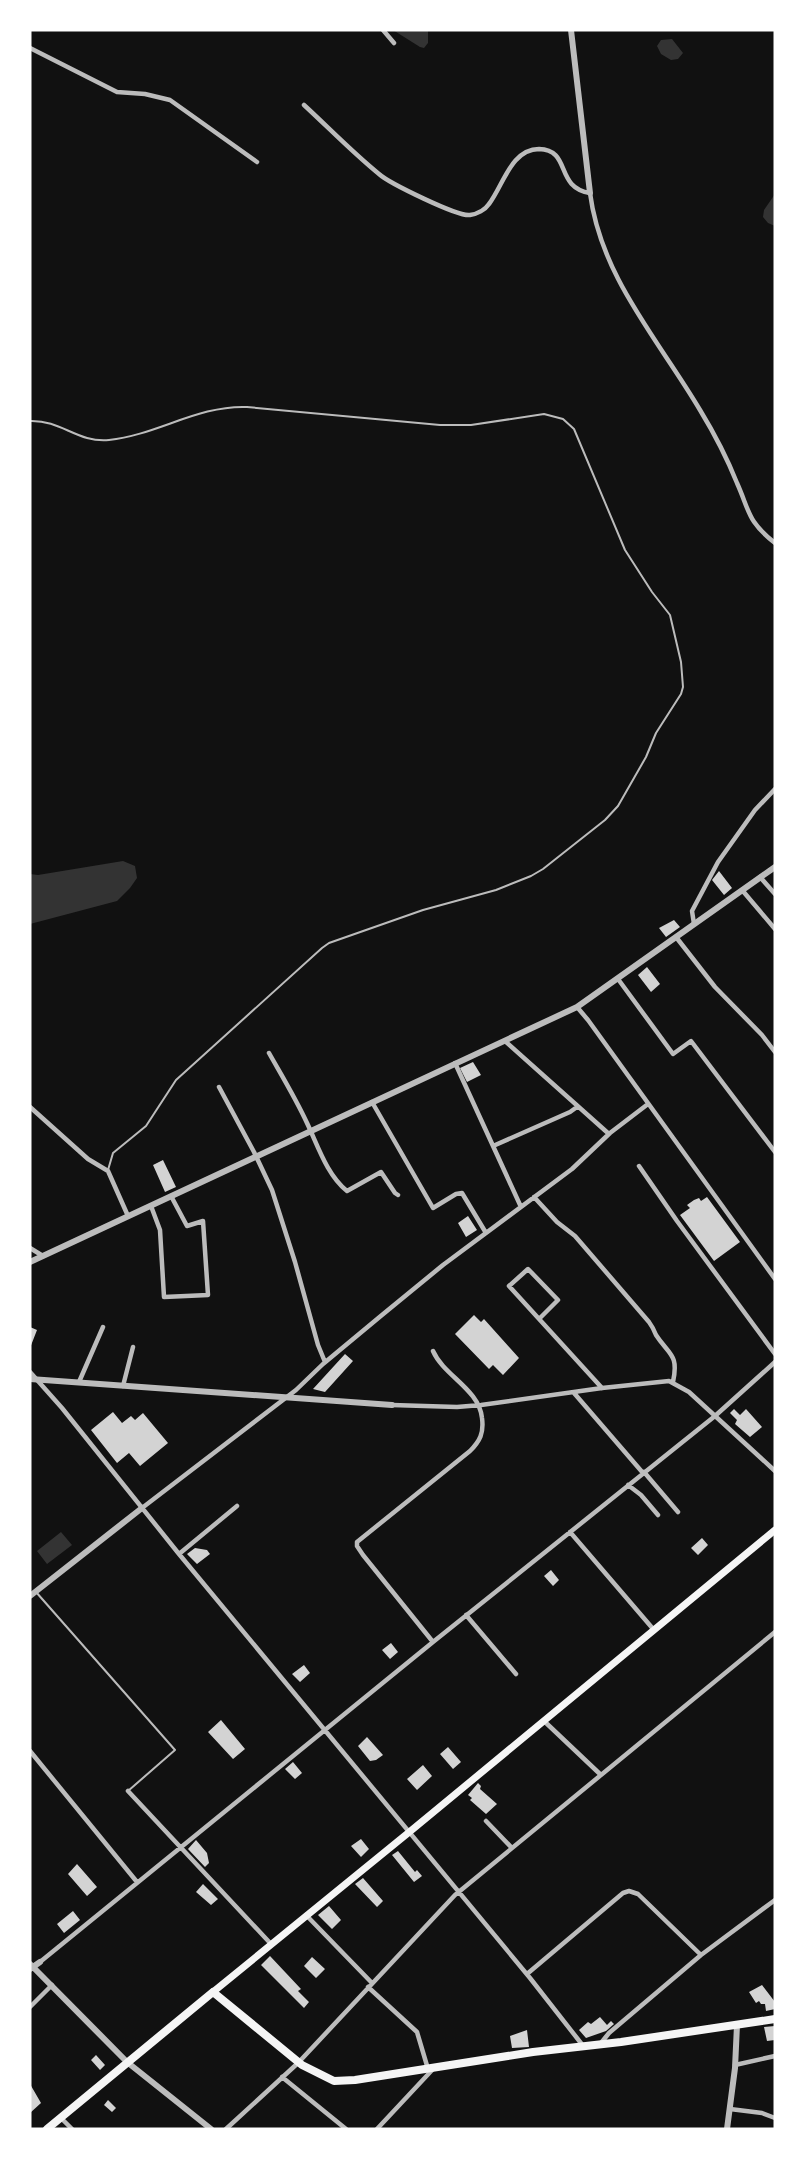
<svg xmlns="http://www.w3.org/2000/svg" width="805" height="2159" font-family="Arial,sans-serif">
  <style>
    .water { fill: #333 }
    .building { fill: #d3d3d3 }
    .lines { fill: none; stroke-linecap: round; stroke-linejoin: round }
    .service { stroke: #bcbcbc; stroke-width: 2 }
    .minor { stroke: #bcbcbc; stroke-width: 4.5 }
    .tertiary { stroke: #bcbcbc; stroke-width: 6 }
    .secondary { stroke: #f5f5f5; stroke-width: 7 }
    .primary { stroke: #f5f5f5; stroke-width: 8 }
  </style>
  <rect width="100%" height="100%" fill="#111"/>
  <path class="water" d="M393,30H428V43L424,48L420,47Z
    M672,39L683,53L678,59L671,60L661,54L657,46L661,40Z
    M775,194V226L768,223L763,217L764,210Z
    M123,861L135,866L137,878L130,888L117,901L30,924V874L38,875Z
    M61,1532L72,1545L47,1564L37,1551Z"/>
  <path class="building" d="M719,871L732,888L724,895L712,880Z
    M674,920L680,927L666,937L659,928Z
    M647,967L660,984L651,992L638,975Z
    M473,1062L481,1075L467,1082L460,1068Z
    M163,1160L176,1187L165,1192L153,1165Z
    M707,1197L740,1242L714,1261L680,1215L690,1208L687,1205L694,1200L699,1198L701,1201Z
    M468,1216L477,1230L466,1237L458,1223Z
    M474,1315L481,1322L484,1319L519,1358L503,1375L493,1365L489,1369L455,1334Z
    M30,1327L37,1330L30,1348Z
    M345,1354L353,1361L325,1392L313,1389Z
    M734,1409L740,1415L746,1409L762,1427L750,1437L735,1424L737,1420L730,1413Z
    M113,1412L122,1423L131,1416L135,1420L143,1413L168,1443L140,1466L129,1453L117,1463L91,1430Z
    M702,1538L708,1545L698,1555L691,1548Z
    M195,1548L207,1550L210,1554L197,1564L187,1554Z
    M551,1570L559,1580L553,1586L544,1576Z
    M391,1643L398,1652L390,1659L382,1650Z
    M304,1665L310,1673L300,1682L292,1674Z
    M221,1720L245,1749L233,1759L208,1732Z
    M367,1737L383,1755L376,1760L370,1761L358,1746Z
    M448,1747L461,1762L453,1769L440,1754Z
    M293,1762L302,1773L295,1779L285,1769Z
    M423,1765L432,1776L417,1790L407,1779Z
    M478,1783L481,1786L480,1789L497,1804L486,1814L470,1800L472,1798L468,1795Z
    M361,1839L369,1849L361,1857L351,1846Z
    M196,1840L207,1853L209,1863L205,1867L188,1849Z
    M398,1851L415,1872L417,1870L422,1876L414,1882L392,1855Z
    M77,1864L97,1887L87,1896L68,1874Z
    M363,1878L383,1901L377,1907L355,1884Z
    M203,1884L218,1899L211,1905L196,1892Z
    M329,1906L341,1920L332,1929L318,1915Z
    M73,1911L80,1920L64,1933L57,1924Z
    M270,1956L301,1989L298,1991L309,2002L304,2008L261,1965Z
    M312,1957L325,1969L316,1978L304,1966Z
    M762,1985L775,2002V2009L766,2011L765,2004H761L759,2001L756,2003L749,1992Z
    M600,2017L607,2025L611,2021L614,2024L606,2031L586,2038L579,2030L588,2022L591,2024Z
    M775,2026V2040L767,2041L764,2027Z
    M527,2030L529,2047L512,2048L510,2036Z
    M96,2055L105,2065L100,2070L91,2060Z
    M30,2084L41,2103L30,2113Z
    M108,2100L116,2108L112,2112L104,2105Z"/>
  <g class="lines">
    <path class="service" d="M30,421C62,420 77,443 109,440C157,435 198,405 247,407L440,425H471L544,414L563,419L574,429L625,550L652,592L670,615L681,662L683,687L681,694L656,733L646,757L618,806L605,820L543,869L531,876L496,890L423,910L329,943L322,948L176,1080L146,1126L113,1153L108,1170
      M36,1592L175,1750L128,1791"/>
    <path class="minor" d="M383,30L394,43
      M30,48L117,92L145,94L170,100L257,162
      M304,105C329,128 353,153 379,174C389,183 458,217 470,215C477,214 485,210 489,204C503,186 511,149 539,149C572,150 554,187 590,193C601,277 658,339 700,410C714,433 727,458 737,483C750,512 747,521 775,543
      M760,877L775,894
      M742,890L775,929
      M694,924L692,911L718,862L755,810L775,789
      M676,937L715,987L762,1035L775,1052
      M618,979L673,1054L691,1041L775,1152
      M577,1007L588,1020L775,1279
      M505,1041L609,1134
      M269,1053C282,1076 296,1099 307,1123C318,1146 327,1175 347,1191L381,1172L395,1193L398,1195
      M455,1063L521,1207
      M219,1087L254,1152L272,1190L295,1262L318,1345L325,1362
      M372,1102L433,1208L456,1194L462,1193L486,1233
      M30,1107L88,1159L108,1171L128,1216
      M493,1146L570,1112L577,1107
      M639,1166L677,1221L775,1354
      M534,1197L557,1222L575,1236L649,1322C652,1326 654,1330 656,1335C669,1355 679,1354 673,1382
      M151,1206L160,1230L164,1297L208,1295L203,1221L187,1226L171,1196
      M30,1248L43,1256
      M540,1318L558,1300L528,1269L509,1286L602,1388
      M30,1372L62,1408L179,1554L530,1978L584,2047
      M79,1382L103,1327
      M123,1386L133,1347
      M574,1393L643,1473
      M392,1405L457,1407L481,1405L602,1388L669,1381L689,1392L775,1471
      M644,1472L678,1512
      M628,1485L641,1495L658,1515
      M142,1508L296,1390L323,1364L382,1315L443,1265L572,1169L610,1133L648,1104
      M570,1532L654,1630
      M179,1554L237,1506
      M466,1615L516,1674
      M433,1642L363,1555L357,1546V1542L470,1451C480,1441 484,1433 482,1418C479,1389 444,1376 433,1351
      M544,1721L601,1775
      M30,1751L137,1882
      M128,1791L271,1944
      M486,1821L512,1848
      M306,1915L372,1983
      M40,1962L433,1642L715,1416L775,1362
      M527,1974L623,1893L629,1891L638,1894L701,1955
      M368,1987L417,2032L428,2069
      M30,2007L52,1985
      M601,2043L609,2033L701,1955L775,1900
      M735,2065L775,2056
      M282,2077L346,2129
      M730,2109L762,2113L775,2118
      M61,2118L72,2129
      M226,2129L298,2063L455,1895L775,1632
      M377,2129L434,2068"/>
    <path class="tertiary" d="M571,30L590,193
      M30,1262L577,1007L775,867
      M30,1379L392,1405
      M30,1596L142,1508
      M30,1964L127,2062L211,2129
      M30,1969L40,1962
      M727,2129L735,2068L737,2025"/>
    <path class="secondary" d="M213,1992L413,1829L775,1530"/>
    <path class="primary" d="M47,2129L213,1992L302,2065L334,2081L355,2080L533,2052L621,2042L775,2019"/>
  </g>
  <rect width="805" height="2159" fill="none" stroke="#ffffff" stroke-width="63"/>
</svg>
